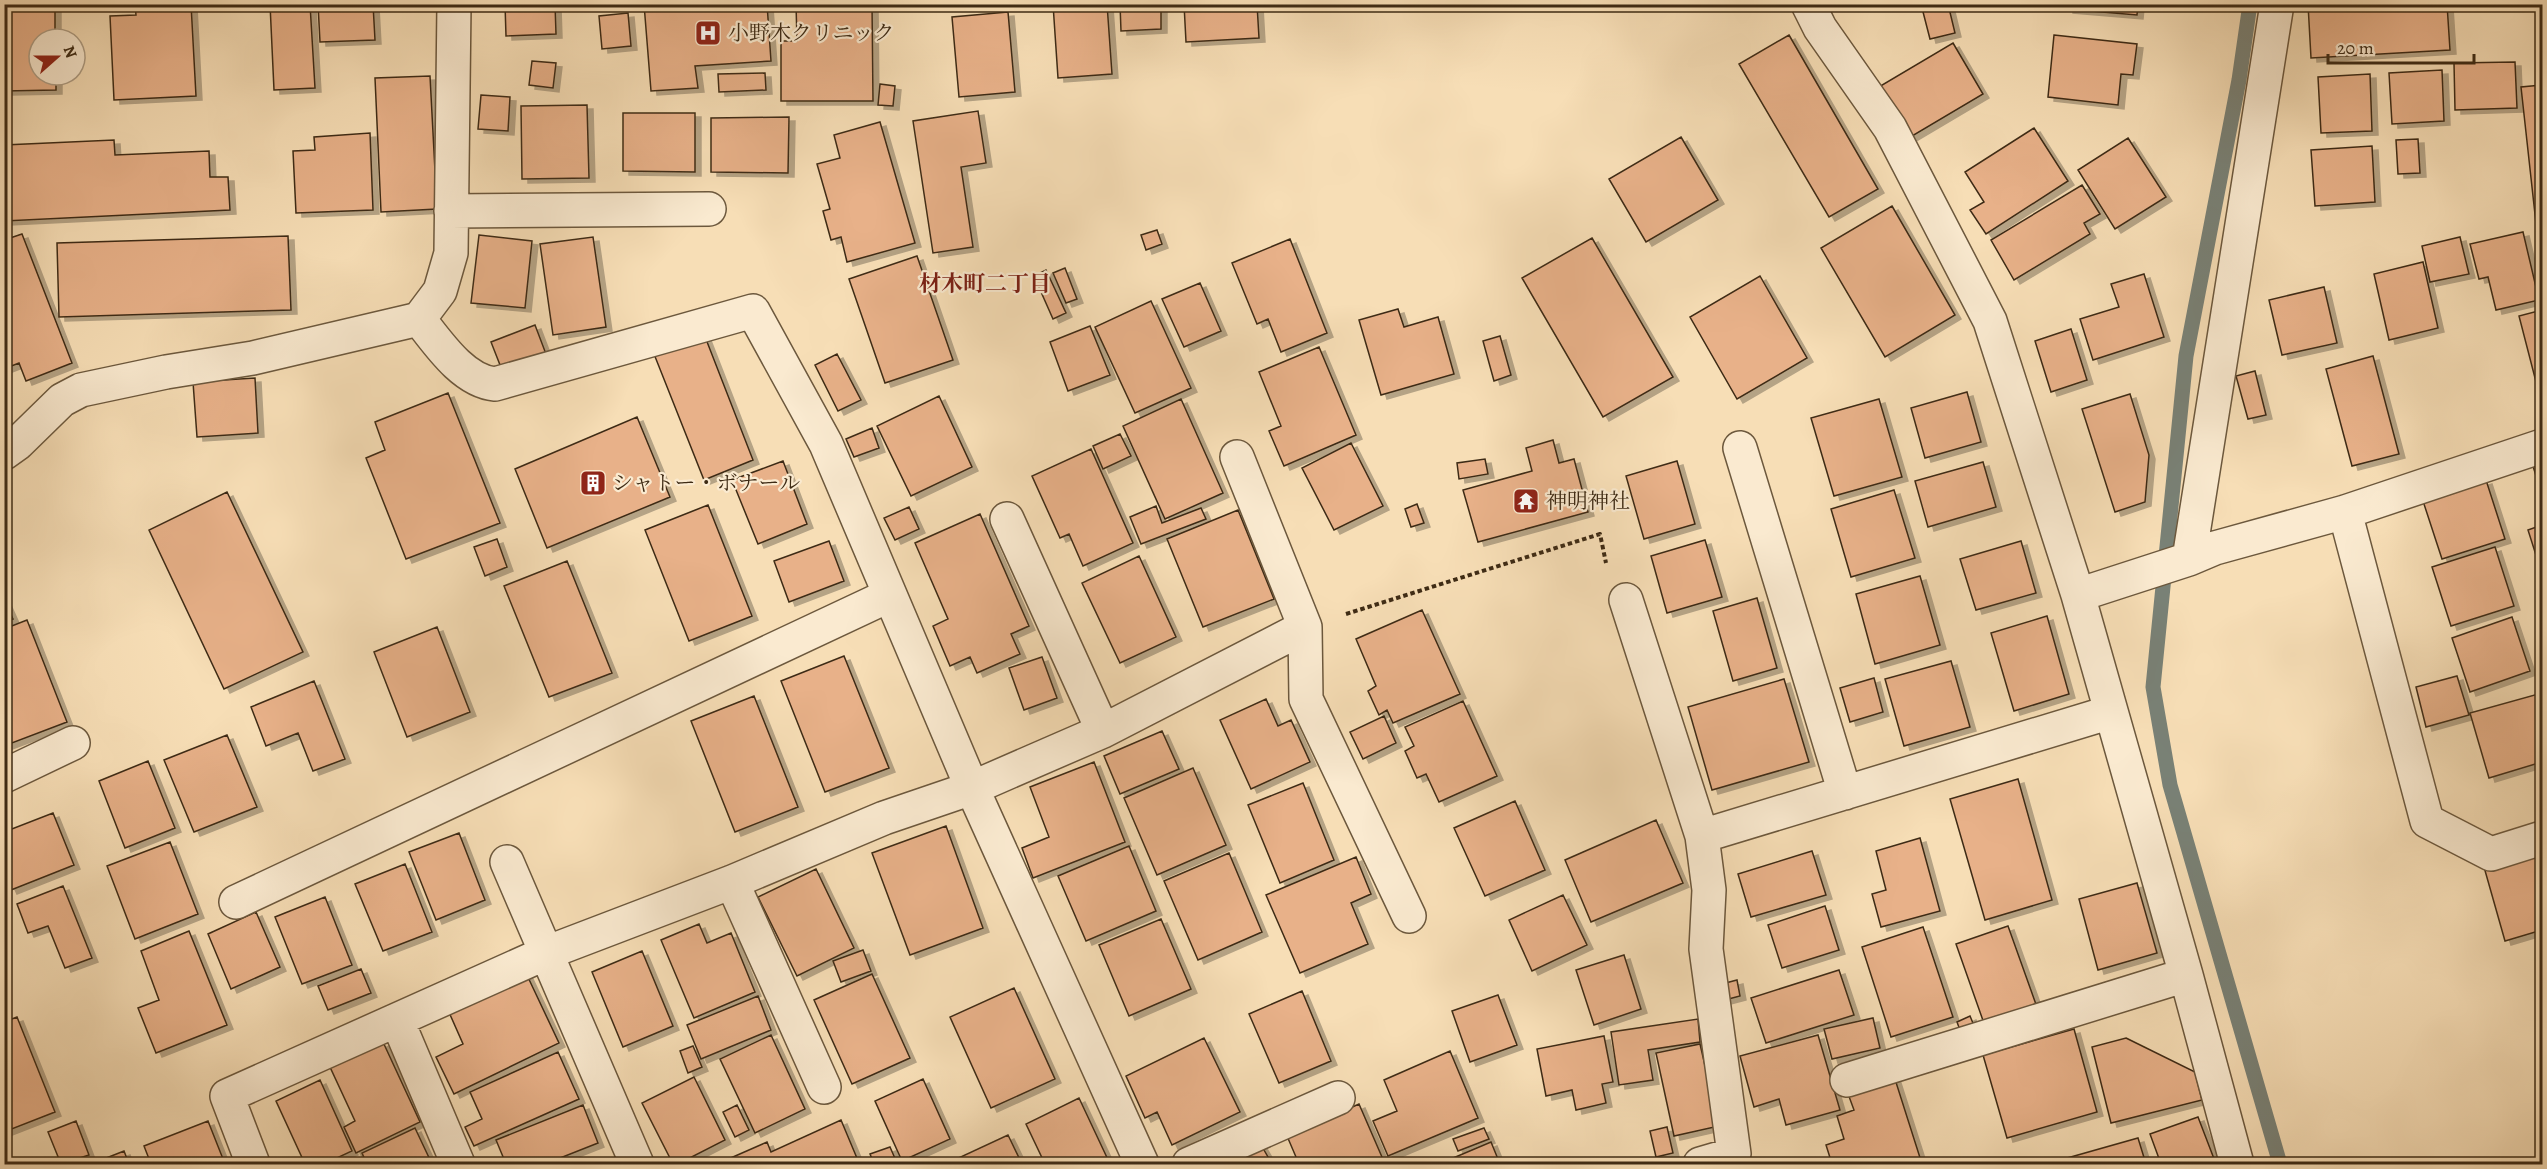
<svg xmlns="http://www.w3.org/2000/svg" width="2547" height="1169" font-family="Alegreya,'Noto Serif JP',serif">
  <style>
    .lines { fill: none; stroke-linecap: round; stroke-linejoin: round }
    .stream { stroke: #798176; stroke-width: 15 }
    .building { fill: #e8b189; stroke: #3e2b15; stroke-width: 1.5; filter: url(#shadow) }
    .street-casing { stroke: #6c583d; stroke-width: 36 }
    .path { stroke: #3e2b15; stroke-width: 4; stroke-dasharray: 4.5 3; stroke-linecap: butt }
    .street { stroke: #faead0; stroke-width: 33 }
    .labels { text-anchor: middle; stroke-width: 4.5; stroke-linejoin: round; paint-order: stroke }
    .poi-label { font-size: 21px; fill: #3e2b15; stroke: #faead0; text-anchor: start }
    .neighbourhood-label { font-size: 22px; font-weight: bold; fill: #7a1f14; stroke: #faead0 }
  </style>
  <defs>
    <filter id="shadow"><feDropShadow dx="6" dy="4" stdDeviation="0" flood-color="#0004"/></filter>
  </defs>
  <rect width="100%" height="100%" fill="#f7deb6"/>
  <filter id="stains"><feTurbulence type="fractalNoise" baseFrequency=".00333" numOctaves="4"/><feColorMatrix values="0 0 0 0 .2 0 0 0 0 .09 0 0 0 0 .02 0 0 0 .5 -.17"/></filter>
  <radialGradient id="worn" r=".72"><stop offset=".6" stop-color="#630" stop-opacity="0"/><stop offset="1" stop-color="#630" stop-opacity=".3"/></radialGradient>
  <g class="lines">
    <path class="stream" d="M2250,4L2239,80L2186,356L2153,687L2170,785L2280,1164"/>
  </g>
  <path class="building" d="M4,4H55V39H39V75H56V90L4,91Z
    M135,4H191L196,96L114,100L110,16L136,15Z
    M270,4H310L315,88L274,90Z
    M318,4H373L375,40L320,42Z
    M505,4H555L556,34L506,36Z
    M644,4H767L771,61L695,66L698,88L651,91Z
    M796,4H872L873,101H781V41H797Z
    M1053,4H1107L1112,74L1058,78Z
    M1120,4H1161V29L1121,31Z
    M1184,4H1257L1259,38L1186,42Z
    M1937,4H1948L1955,33L1930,39L1922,8Z
    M2067,4H2138L2137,15L2067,9Z
    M2308,4H2447L2450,50L2311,58Z
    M1008,12L1015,92L959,97L952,17Z
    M628,13L631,46L602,49L599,16Z
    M1789,35L1878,189L1829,217L1739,64Z
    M2054,35L2137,44L2133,75L2121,74L2118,105L2048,97Z
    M1953,43L1983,94L1902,142L1872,91Z
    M532,61L556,63L553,88L529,85Z
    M2515,62L2517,108L2455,110L2454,63Z
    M2442,70L2444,121L2392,124L2389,73Z
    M765,73L766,90L719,92L718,74Z
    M2370,74L2372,131L2321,133L2318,77Z
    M430,76L437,209L381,212L375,78Z
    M880,84L895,86L893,106L878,105Z
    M2542,85V278L2521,87Z
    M481,95L510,97L508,131L478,129Z
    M587,105L589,178L522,179L521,106Z
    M978,111L986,163L961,167L973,247L933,253L913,121Z
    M623,113H695V172L623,171Z
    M789,117L788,173L711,172V118Z
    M880,122L915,243L847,262L841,237L831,240L823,211L830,209L817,164L840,158L834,135Z
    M2034,128L2068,181L1986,234L1970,210L1984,202L1965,172Z
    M370,133L373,210L296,213L293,151L315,150L314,137Z
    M1681,137L1718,200L1646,242L1609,179Z
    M2128,138L2166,197L2115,229L2078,170Z
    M2418,139L2420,173L2398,174L2396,140Z
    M114,140L115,155L209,151L210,177H228L230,210L4,221V145Z
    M2372,146L2375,202L2315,206L2311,150Z
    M2082,185L2100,214L2084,223L2090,234L2014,280L1991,240Z
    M1892,206L1955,315L1885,357L1821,248Z
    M1157,230L1162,244L1146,250L1141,235Z
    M2523,232L2539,300L2496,310L2488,277L2479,279L2470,244Z
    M22,234L72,363L26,381L19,363L4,369V240Z
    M479,235L532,241L525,308L471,303Z
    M288,236L291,310L59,317L57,243Z
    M593,237L606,327L553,335L540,244Z
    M2460,237L2469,274L2430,282L2422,246Z
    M1592,238L1673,377L1603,417L1522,278Z
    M1290,239L1327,333L1281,352L1268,319L1257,324L1232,263Z
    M917,256L953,360L885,383L849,279Z
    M2423,262L2438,328L2389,340L2374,274Z
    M1065,268L1077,299L1066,303L1053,273Z
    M1046,270L1066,313L1053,319L1034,276Z
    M2144,274L2164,337L2093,360L2080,319L2119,307L2111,284Z
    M1760,276L1807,358L1737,399L1690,317Z
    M1200,283L1221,331L1184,347L1162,299Z
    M2324,287L2337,343L2282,355L2269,300Z
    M1151,301L1191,388L1135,413L1095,327Z
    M1398,309L1404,327L1438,317L1454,374L1381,395L1359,320Z
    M2542,310V405L2519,316Z
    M535,325L546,354L502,370L491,342Z
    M1090,326L1110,375L1068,391L1050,342Z
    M2071,329L2087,380L2051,392L2035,341Z
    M704,334L753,460L704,480L654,354Z
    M1500,336L1511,375L1494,381L1483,341Z
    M1319,347L1356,435L1284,466L1269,431L1281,426L1259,372Z
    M837,354L861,400L838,411L815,365Z
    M2373,356L2399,454L2352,466L2326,369Z
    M2255,371L2266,415L2248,419L2236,376Z
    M255,378L258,433L197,437L193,382Z
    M1967,392L1981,442L1925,458L1911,408Z
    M448,393L500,523L406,559L366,458L385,450L375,422Z
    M2130,394L2149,455L2145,502L2115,512L2082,409Z
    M939,396L972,467L911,496L877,426Z
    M1181,399L1223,493L1165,519L1123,426Z
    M1879,399L1902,477L1834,496L1811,418Z
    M637,417L670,497L547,548L515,469Z
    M872,428L879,448L854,457L846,439Z
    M1120,434L1131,456L1103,469L1093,446Z
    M1553,440L1559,463L1574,459L1588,512L1478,542L1463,490L1532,471L1526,448Z
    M1351,443L1383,506L1334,530L1302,468Z
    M1091,449L1133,543L1083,566L1069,534L1060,538L1032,476Z
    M1485,459L1488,474L1459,479L1457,463Z
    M2542,459V495L2532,463Z
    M783,461L807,524L758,544L732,480Z
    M1677,461L1695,524L1644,539L1626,476Z
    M1983,462L1996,507L1928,527L1915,481Z
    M2486,480L2505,539L2442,559L2423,501Z
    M1894,490L1915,558L1851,577L1831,509Z
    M227,492L303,652L224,689L149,530Z
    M1417,504L1424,523L1411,527L1405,509Z
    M708,505L752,616L689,641L645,530Z
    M1156,506L1162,523L1201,508L1206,519L1141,544L1130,517Z
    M909,507L919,529L895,540L884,518Z
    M1238,510L1274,599L1203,627L1167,539Z
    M980,514L1029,626L1011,634L1020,654L977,673L970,657L950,666L933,626L948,619L915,543Z
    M2542,525V574L2528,530Z
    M497,539L507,567L485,576L474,547Z
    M1705,540L1722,597L1667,613L1651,556Z
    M829,541L844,581L789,602L774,561Z
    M2021,541L2036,593L1976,610L1960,559Z
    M2495,547L2514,606L2451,626L2432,567Z
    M1139,556L1176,637L1120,663L1082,583Z
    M567,561L612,673L549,697L504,586Z
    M1920,576L1940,645L1875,664L1856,594Z
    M1757,598L1777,668L1733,681L1713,611Z
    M4,599L13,619L4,622Z
    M1422,610L1460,694L1393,723L1387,710L1379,715L1368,691L1376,686L1356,639Z
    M2047,616L2069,694L2014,711L1991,633Z
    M2512,617L2530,671L2470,692L2452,638Z
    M27,620L67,722L4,746V629Z
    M437,627L470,712L407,737L374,652Z
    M844,656L889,768L825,792L781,681Z
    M1042,657L1057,698L1024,710L1009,668Z
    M1951,661L1970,727L1904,746L1885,679Z
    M2457,676L2469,715L2426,727L2416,687Z
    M1874,678L1883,712L1850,722L1840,688Z
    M1784,679L1809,762L1712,790L1688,707Z
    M314,681L345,759L313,771L298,733L266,746L251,707Z
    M2542,693V762L2489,778L2470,713Z
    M754,696L798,807L735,832L691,721Z
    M1266,699L1278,726L1291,720L1310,762L1251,789L1220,720Z
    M1463,701L1497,776L1439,802L1426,774L1417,778L1405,751L1414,746L1405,727Z
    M1384,716L1396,743L1363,759L1350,732Z
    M1162,731L1179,769L1120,794L1104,756Z
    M227,735L257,807L194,832L164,760Z
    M148,761L175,828L125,848L99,781Z
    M1094,762L1125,842L1033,878L1022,848L1049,837L1030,787Z
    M1193,768L1226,845L1157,875L1124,798Z
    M2018,779L2052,900L1985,920L1950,799Z
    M1303,783L1334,860L1280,883L1248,805Z
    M1515,801L1545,870L1485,896L1454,828Z
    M53,813L74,865L11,890L4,874V832Z
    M1656,820L1683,883L1591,922L1565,860Z
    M946,826L983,928L910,955L872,853Z
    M459,833L485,900L436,920L409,852Z
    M1920,838L1940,911L1881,927L1872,894L1886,890L1876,851Z
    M170,842L198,914L135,939L107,866Z
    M1129,846L1156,911L1086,941L1058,876Z
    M2542,850V930L2505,941L2484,867Z
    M1812,851L1826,895L1751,917L1738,874Z
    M1229,853L1262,932L1198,960L1164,881Z
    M1356,857L1371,894L1351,903L1368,944L1300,973L1266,895Z
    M405,864L432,932L383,951L355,884Z
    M816,869L854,948L797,976L758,897Z
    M2137,883L2157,953L2098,970L2079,899Z
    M63,886L92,958L65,968L48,926L28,933L17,904Z
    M1563,895L1587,945L1532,971L1509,920Z
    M325,897L352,965L302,984L275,917Z
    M1825,906L1839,950L1782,968L1768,925Z
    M256,912L280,967L231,989L208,934Z
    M1161,919L1191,989L1129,1016L1099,945Z
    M699,924L707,943L731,933L755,992L694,1018L661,940Z
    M2008,926L2038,1010L1986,1029L1956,944Z
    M1923,927L1953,1017L1891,1037L1862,947Z
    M189,931L227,1025L156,1053L138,1008L159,1000L141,951Z
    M863,950L871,971L841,982L833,961Z
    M642,951L673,1026L623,1047L592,972Z
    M1624,955L1641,1009L1594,1025L1576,970Z
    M361,969L371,993L328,1010L318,986Z
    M1839,970L1854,1015L1766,1043L1751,998Z
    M526,973L559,1043L454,1094L436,1057L463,1044L448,1010Z
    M872,974L910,1058L852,1084L814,1000Z
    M1737,980L1740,996L1717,1002L1714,986Z
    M1014,988L1055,1079L991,1108L950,1017Z
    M1302,991L1331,1061L1279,1083L1249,1014Z
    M1498,995L1517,1045L1470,1062L1452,1011Z
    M758,996L771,1030L701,1059L687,1025Z
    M1970,1016L1978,1035L1964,1041L1957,1022Z
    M17,1017L55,1112L4,1132V1022Z
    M1873,1018L1880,1048L1832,1059L1824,1029Z
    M1698,1019L1700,1042L1648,1050L1653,1080L1619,1085L1611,1032Z
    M2074,1029L2097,1112L2007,1138L1983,1055Z
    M771,1035L805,1109L755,1133L720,1059Z
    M1818,1035L1840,1110L1786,1125L1779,1099L1754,1107L1740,1056Z
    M1604,1036L1613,1082L1602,1084L1606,1103L1576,1110L1572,1090L1546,1096L1537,1049Z
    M1204,1038L1240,1112L1172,1145L1157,1112L1145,1118L1126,1076Z
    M2126,1038L2195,1072L2202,1100L2111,1123L2092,1047Z
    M383,1042L420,1122L356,1153L344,1127L355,1121L330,1067Z
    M1700,1044L1719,1126L1674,1136L1656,1053Z
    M693,1046L702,1067L688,1073L680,1051Z
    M1450,1051L1478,1118L1388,1156L1373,1121L1397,1111L1384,1080Z
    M558,1052L579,1099L474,1146L465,1127L482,1119L470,1092Z
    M1894,1076L1922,1164H1832L1826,1145L1844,1139L1837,1116L1854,1110L1847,1091Z
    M694,1077L725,1140L678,1164H673L642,1103Z
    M923,1079L950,1139L902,1161L875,1101Z
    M320,1080L352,1151L324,1164H305L276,1101Z
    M1079,1098L1110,1164H1045L1026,1124Z
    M1359,1104L1385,1164H1299L1287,1136Z
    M583,1105L598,1143L545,1164H506L496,1140Z
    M737,1105L749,1130L735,1137L723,1112Z
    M2198,1117L2216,1164H2161L2150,1134Z
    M841,1120L859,1163L855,1164H717L767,1142L771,1152Z
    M76,1121L89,1155L61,1164L48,1132Z
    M208,1121L225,1164H151L144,1146Z
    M1667,1127L1673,1153L1656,1157L1650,1131Z
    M415,1128L432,1164H367L362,1153Z
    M1484,1128L1489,1139L1458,1151L1453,1139Z
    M1008,1135L1022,1164H954L952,1161Z
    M2138,1138L2146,1164H2046Z
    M1491,1142L1500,1164H1439Z
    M1260,1143L1272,1164H1222Z
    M890,1147L897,1163L874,1164L870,1154Z
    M124,1151L129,1164H91Z"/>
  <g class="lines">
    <defs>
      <path id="street" d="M1808,4L1820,28L1890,128L1990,321L2078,595L2186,975L2237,1164
        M451,211L709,209
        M419,319C438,343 463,381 495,384L753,311L826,444L972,788L1142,1164
        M1740,448L1845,793
        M4,453L18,443L62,400L81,390L166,372L253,358L419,319L440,291L451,253L454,4
        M1237,457L1305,627
        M2345,512L2427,821L2491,854L2542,838
        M1007,519L1103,731
        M2189,559L2277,4
        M2078,595L2189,559L2215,548L2345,512L2542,446
        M1626,600L1702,836L1709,890L1706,949L1734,1154L1700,1164
        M4,776L73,743
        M1702,836L2111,712
        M507,862L637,1164
        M732,882L824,1087
        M236,902L890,595
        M397,1020L458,1164
        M1847,1080L2186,975
        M253,1164L227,1096L546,953L732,882L884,818L972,788L1103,731L1305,627L1306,699L1409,916
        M1189,1164L1338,1098"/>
    </defs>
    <use href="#street" class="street-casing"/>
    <path class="path" d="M1346,614L1600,534L1606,563"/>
    <use href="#street" class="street"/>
  </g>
  <defs>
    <symbol id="hospital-square" viewBox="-11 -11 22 22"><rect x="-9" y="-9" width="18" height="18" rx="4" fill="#8f2418" stroke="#faead0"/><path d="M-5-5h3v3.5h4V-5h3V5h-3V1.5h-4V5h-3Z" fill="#fff"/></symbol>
    <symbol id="building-square" viewBox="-11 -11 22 22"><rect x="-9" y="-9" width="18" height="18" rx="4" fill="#8f2418" stroke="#faead0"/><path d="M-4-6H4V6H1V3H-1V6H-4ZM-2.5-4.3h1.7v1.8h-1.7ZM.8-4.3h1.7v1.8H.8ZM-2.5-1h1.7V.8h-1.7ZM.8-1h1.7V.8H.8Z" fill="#fff"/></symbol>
    <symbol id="temple-square" viewBox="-11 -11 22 22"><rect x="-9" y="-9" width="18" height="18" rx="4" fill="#8f2418" stroke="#faead0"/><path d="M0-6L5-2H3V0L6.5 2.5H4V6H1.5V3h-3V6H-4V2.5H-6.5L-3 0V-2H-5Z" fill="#fff"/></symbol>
  </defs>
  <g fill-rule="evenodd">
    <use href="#hospital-square" x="693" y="18" width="30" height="30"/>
    <use href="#building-square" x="578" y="468" width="30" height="30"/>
    <use href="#temple-square" x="1511" y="486" width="30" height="30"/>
  </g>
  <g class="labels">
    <g class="poi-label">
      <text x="728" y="40">小野木クリニック</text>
      <text x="612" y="490">シャトー・ボナール</text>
      <text x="1546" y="508">神明神社</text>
    </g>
    <g class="neighbourhood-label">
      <text x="985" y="291">材木町二丁目</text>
    </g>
  </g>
  <rect width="2547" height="1169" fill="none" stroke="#f7deb6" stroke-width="24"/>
  <rect x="6" y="6" width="2535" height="1157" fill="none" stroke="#3e2b15" stroke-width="3"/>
  <rect x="12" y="12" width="2523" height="1145" fill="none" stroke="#3e2b15" stroke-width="1.5"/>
  <g transform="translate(57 57) rotate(69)"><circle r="28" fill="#faead0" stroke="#af9e85" stroke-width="1.5"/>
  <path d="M0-4.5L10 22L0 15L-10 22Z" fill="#8f2418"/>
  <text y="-9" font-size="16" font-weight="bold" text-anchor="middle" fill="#3e2b15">N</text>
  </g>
  <path d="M2328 54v9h146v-9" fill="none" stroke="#3e2b15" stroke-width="3"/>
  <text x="2337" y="54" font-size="18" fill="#3e2b15" stroke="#faead0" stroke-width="4.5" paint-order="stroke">20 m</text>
  <rect width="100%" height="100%" filter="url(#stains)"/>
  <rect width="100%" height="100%" fill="url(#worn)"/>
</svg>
